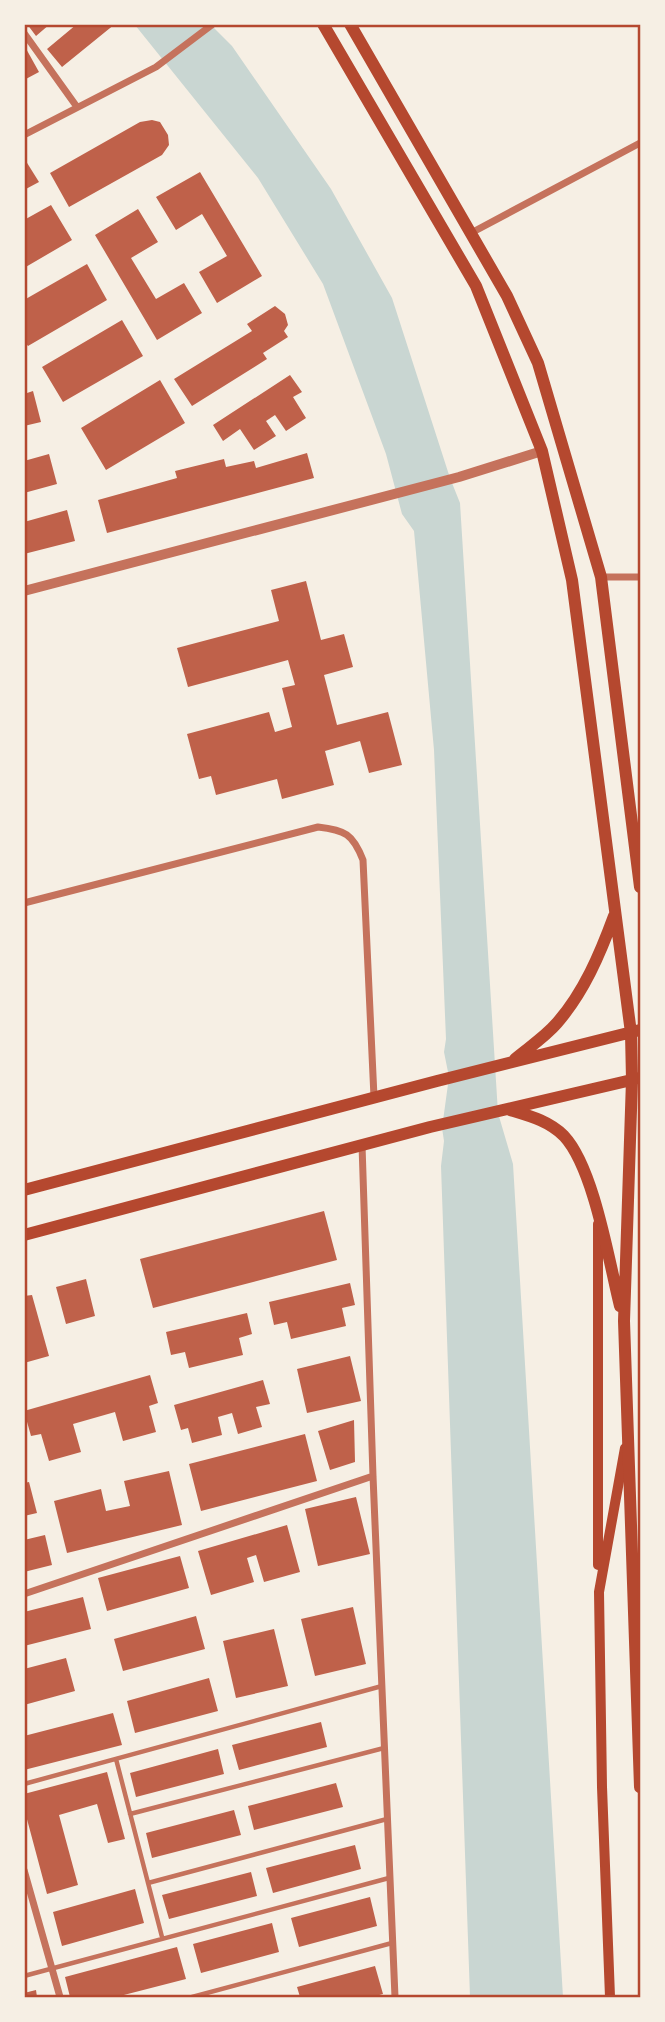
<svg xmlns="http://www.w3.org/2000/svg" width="665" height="2022" font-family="Jost,sans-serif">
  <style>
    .water { fill: #c9d6d2 }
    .building { fill: #bf614a }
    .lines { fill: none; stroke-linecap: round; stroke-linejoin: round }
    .service { stroke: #c5725c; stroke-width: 4.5 }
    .minor { stroke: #c5725c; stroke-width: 7 }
    .tertiary { stroke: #c5725c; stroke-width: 10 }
    .secondary { stroke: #b5482f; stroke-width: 10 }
    .primary { stroke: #b5482f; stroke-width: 12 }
    .neatline { fill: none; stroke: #b5482f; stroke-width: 2.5 }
  </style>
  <rect width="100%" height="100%" fill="#f6efe4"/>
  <path class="water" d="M135,25H211L232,46L331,189L392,298L450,478L460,503L498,1113L513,1164L563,1997H470L441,1166L444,1141L442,1128L449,1077L444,1052L446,1039L434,750L414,531L402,514L386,454L323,284L258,178Z"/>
  <path class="building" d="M27,24H50L36,36Z
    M77,24H115L62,67L47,49Z
    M24,45L39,72L24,80Z
    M152,120L160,122L168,135L169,145L162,155L69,207L50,173L140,122Z
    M24,158L39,182L24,190Z
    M200,172L262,276L217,303L199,272L227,256L202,214L176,230L156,197Z
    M51,205L72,240L24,268V220Z
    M138,209L158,242L131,258L156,299L184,283L202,313L157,340L95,235Z
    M87,264L107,300L28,346L24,341V300Z
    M275,306L285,314L288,325L284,331L288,337L263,353L267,359L192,406L174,379L252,331L247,324Z
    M122,320L143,356L63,402L42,367Z
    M290,375L302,392L293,397L306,418L286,431L275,415L266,421L276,436L254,450L240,429L223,441L213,425Z
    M160,380L185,423L106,470L81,428Z
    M33,391L41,422L24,426V394Z
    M307,453L314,478L107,533L98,500L177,478L175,471L224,459L226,467L254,461L256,468Z
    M49,454L57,484L24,493V461Z
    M67,510L75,541L24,554V522Z
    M306,581L321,640L344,634L353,667L324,675L337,725L388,712L402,765L369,773L360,741L325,751L334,785L282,799L277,779L216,795L211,776L199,779L187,734L269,712L275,732L292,727L282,688L295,685L288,660L188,687L177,648L279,621L271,590Z
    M324,1211L337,1260L153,1308L140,1259Z
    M86,1279L95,1316L66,1324L56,1287Z
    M350,1283L355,1305L342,1308L346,1326L291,1339L287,1322L274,1325L269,1302Z
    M32,1295L49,1356L24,1363V1296Z
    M247,1313L252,1334L239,1338L243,1355L189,1368L185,1352L171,1355L166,1332Z
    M350,1356L361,1401L307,1413L297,1369Z
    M150,1375L158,1403L149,1406L156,1432L123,1441L115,1412L73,1424L81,1452L49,1461L41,1434L31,1436L24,1411Z
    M263,1380L270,1404L256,1407L262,1427L238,1434L232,1413L218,1417L222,1435L192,1443L188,1428L181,1430L174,1405Z
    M354,1420L355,1462L330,1470L318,1431Z
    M305,1434L317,1481L201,1511L189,1464Z
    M169,1471L182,1525L67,1553L54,1501L101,1489L106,1511L130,1506L124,1481Z
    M29,1482L37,1513L24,1516V1483Z
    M356,1497L370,1554L318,1566L305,1509Z
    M287,1525L300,1572L264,1582L256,1555L247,1558L254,1582L211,1595L198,1551Z
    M45,1535L52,1565L24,1572V1540Z
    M180,1556L189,1588L107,1611L98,1578Z
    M83,1597L91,1629L24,1646V1612Z
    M353,1607L366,1664L315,1676L301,1619Z
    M196,1616L205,1649L123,1671L114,1639Z
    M274,1629L288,1686L236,1698L223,1641Z
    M66,1658L75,1691L24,1705V1669Z
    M209,1678L218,1711L135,1733L127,1701Z
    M113,1713L122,1745L24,1770V1736Z
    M321,1722L327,1747L239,1770L232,1745Z
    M218,1749L224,1774L136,1797L130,1773Z
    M107,1772L125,1839L108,1843L97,1804L59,1815L78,1885L47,1894L24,1808V1794Z
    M336,1783L343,1807L254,1830L248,1806Z
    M234,1810L241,1835L152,1858L146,1833Z
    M355,1845L361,1869L273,1893L266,1868Z
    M251,1872L257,1896L169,1919L162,1895Z
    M135,1889L144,1923L62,1946L53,1912Z
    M370,1897L377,1926L299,1947L291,1918Z
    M272,1923L279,1952L201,1973L193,1944Z
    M177,1947L186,1979L116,1997H70L65,1977Z
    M375,1966L383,1994L372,1997H300L297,1987Z
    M36,1990L37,1997H24V1993Z"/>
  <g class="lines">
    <path class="service" d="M116,1759L162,1937
      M24,1784L382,1686
      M130,1814L384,1748
      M148,1883L387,1819
      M24,1976L389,1878
      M192,1997L392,1943"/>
    <path class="minor" d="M24,33L77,107
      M24,135L156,67L213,24
      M471,233L640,143
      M601,577H640
      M24,903L318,827C345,830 353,834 363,860L374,1097
      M362,1145L373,1476L395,1997
      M24,1594L373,1476
      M24,1870L60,1997"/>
    <path class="tertiary" d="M24,591L459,477L542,451"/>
    <path class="secondary" d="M598,1224V1565
      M610,1997L602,1787L599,1592L625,1448"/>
    <path class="primary" d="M323,24L476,286L542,451L572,580L631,1033L632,1080L624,1321L640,1787
      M350,24L507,296L538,363L601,577L640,887
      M515,1059C528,1048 545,1037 557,1023C584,992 600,954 614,916
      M510,1110C530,1116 549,1121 564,1136C594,1168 609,1262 620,1306
      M24,1190L437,1081L640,1030
      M24,1235L430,1127L640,1078"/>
  </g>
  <rect width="665" height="2022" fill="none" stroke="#f6efe4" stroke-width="52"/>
  <rect x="26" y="26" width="613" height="1970" class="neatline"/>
</svg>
